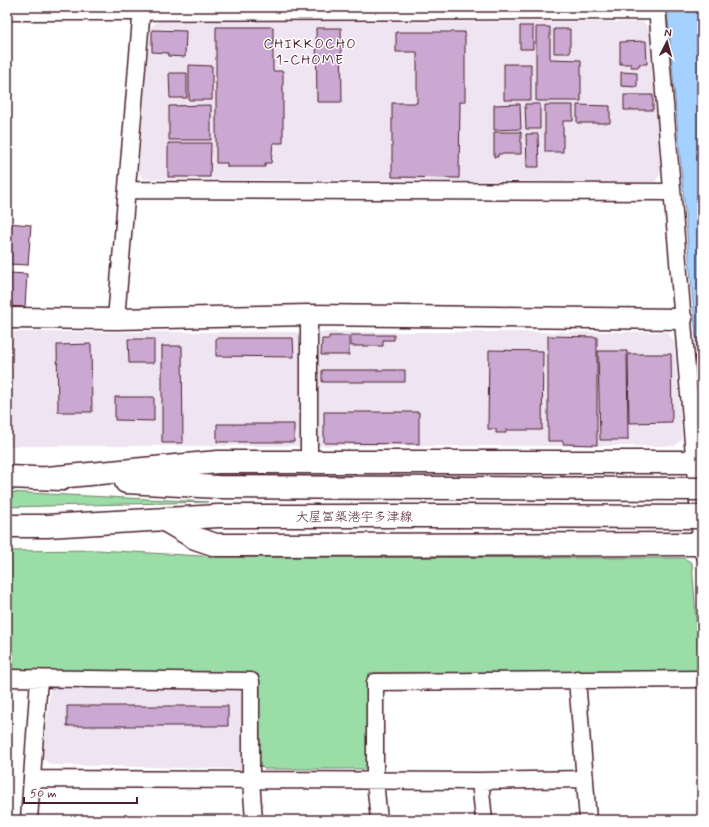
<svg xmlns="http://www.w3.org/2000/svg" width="709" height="827" font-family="Mynerve,'Klee One',sans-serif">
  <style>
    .built { fill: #efe5f2 }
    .green { fill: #9bdda7; stroke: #727e69 }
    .water { fill: #a4d1ff; stroke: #808aaa }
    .building { fill: #cba8d2; stroke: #4a1f2b }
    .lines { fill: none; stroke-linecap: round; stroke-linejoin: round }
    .minor-casing { stroke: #4a1f2b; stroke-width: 19 }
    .tertiary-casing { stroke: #4a1f2b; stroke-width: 23 }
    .secondary-casing { stroke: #4a1f2b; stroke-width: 25 }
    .minor { stroke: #fff; stroke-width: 16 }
    .tertiary { stroke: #fff; stroke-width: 20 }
    .secondary { stroke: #fff; stroke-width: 22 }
    .secondary-bridge-casing { stroke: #4a1f2b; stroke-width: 25; stroke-linecap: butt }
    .secondary-bridge { stroke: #fff; stroke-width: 22 }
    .labels { text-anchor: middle; stroke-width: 3; stroke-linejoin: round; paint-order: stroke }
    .street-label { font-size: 13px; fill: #4a1f2b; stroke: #fff }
    .neighbourhood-label { font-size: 14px; letter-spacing: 1px; fill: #4a1f2b; stroke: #fff }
  </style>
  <rect width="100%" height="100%" fill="#fff"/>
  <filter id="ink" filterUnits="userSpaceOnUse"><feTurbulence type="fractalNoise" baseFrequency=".025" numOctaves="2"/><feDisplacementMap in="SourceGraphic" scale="8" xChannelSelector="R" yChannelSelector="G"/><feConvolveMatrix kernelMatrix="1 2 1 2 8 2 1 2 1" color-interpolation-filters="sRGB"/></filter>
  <g filter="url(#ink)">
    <path class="built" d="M158,21L644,22L649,29L661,173L655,182L144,179L138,173L150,28Z
      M7,332H666L674,340L682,439L675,446H7Z
      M58,684L239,688L245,693V765L240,769L51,765L43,759L50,689Z"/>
    <path class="green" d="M7,492L208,502L7,507Z
      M98,550L219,557L684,558L692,563L700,671L369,673V764L365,769H264L259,764L258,674L7,672V551Z"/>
    <path class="water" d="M667,7H702V405Z"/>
    <path class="building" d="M520,26H533V49H520Z
      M216,27H273V71H283V143H273L271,163H265V167H227V163H216Z
      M536,27H550V59L581,60V101H536Z
      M316,28H341L342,102H317Z
      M554,29H570V53H554Z
      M152,30L186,31L185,57L168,56V53L152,52Z
      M396,32H465V102H460L459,178L392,177V103H417V52H396Z
      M646,41L647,64H639V67H631V64H620V42Z
      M504,64H531V100H504Z
      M189,65L212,66V100H189Z
      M621,72L637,73V87L621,86Z
      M169,73H187V98H170Z
      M624,95H653V110H624Z
      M520,104L521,129L494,130V105Z
      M525,104H540V129H526Z
      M211,105V140H169V106Z
      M545,105H573V121H563V152H545Z
      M577,105L610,106V123H577Z
      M494,132H521V154H498V157H494Z
      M526,134H538L539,167H527Z
      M168,143H211L210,177H168Z
      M7,223L31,225L28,265L7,264Z
      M10,273L27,274L25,307L7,306Z
      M351,335H394V340H383V346H351Z
      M329,336H349V355H321L322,339H329Z
      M548,336L597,337V445L563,444V441H548Z
      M216,338H293L294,357L216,356Z
      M128,339H154V363H129Z
      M91,344L92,412H58L57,345Z
      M162,346H182L183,443H162Z
      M489,350L543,351L542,430H506V433H496V429H488Z
      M598,351H627L628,440H600Z
      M628,354H671L672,422L629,423Z
      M322,370H405V382H322Z
      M115,397H154V421L115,420Z
      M324,412H419V444L324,443Z
      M217,424H294V442H217Z
      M67,706H228V726H67Z"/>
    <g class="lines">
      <defs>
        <path id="minor" d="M657,7L702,552
          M7,12L657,11
          M127,190L672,192
          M309,315V461
          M116,319L142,7
          M7,678L251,681V780L254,820
          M577,679L588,820
          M32,779L480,781L584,779
          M480,781L484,820
          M29,820L39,679
          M379,820L375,781V682L702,679"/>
        <path id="tertiary" d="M7,318L116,319L309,315L682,319"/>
        <path id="secondary" d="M7,477L62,479
          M47,478L218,462H694
          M126,482L218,487L457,488
          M163,519L195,538L216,545L701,544
          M7,526H47L218,516H457"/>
      </defs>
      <use href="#minor" class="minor-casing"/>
      <use href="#tertiary" class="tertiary-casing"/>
      <use href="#secondary" class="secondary-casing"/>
      <use href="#minor" class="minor"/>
      <use href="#tertiary" class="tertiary"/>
      <use href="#secondary" class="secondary"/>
      <defs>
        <path id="secondary-bridge" d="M457,488L702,489
          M457,516L702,517"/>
      </defs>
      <use href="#secondary-bridge" class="secondary-bridge-casing"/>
      <use href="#secondary-bridge" class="secondary-bridge"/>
    </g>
  </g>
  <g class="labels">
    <g class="street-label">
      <text x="354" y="521">大屋冨築港宇多津線</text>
    </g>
    <g class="neighbourhood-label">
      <text x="310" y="48">CHIKKOCHO<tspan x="310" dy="16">1-CHOME</tspan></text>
    </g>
  </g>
  <rect width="709" height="827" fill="none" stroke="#fff" stroke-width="24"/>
  <rect x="12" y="12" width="685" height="803" fill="none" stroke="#4a1f2b" stroke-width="1.5" filter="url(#ink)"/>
  <g transform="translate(667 42) rotate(6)" stroke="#ffffff" stroke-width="3" paint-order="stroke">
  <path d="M0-3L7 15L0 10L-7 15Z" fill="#4a1f2b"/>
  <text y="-6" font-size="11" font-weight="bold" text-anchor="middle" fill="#4a1f2b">N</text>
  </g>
  <path d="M24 797v6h113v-6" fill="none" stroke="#4a1f2b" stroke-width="2"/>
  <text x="30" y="797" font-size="12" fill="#4a1f2b" stroke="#ffffff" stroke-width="3" paint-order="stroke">50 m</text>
</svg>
